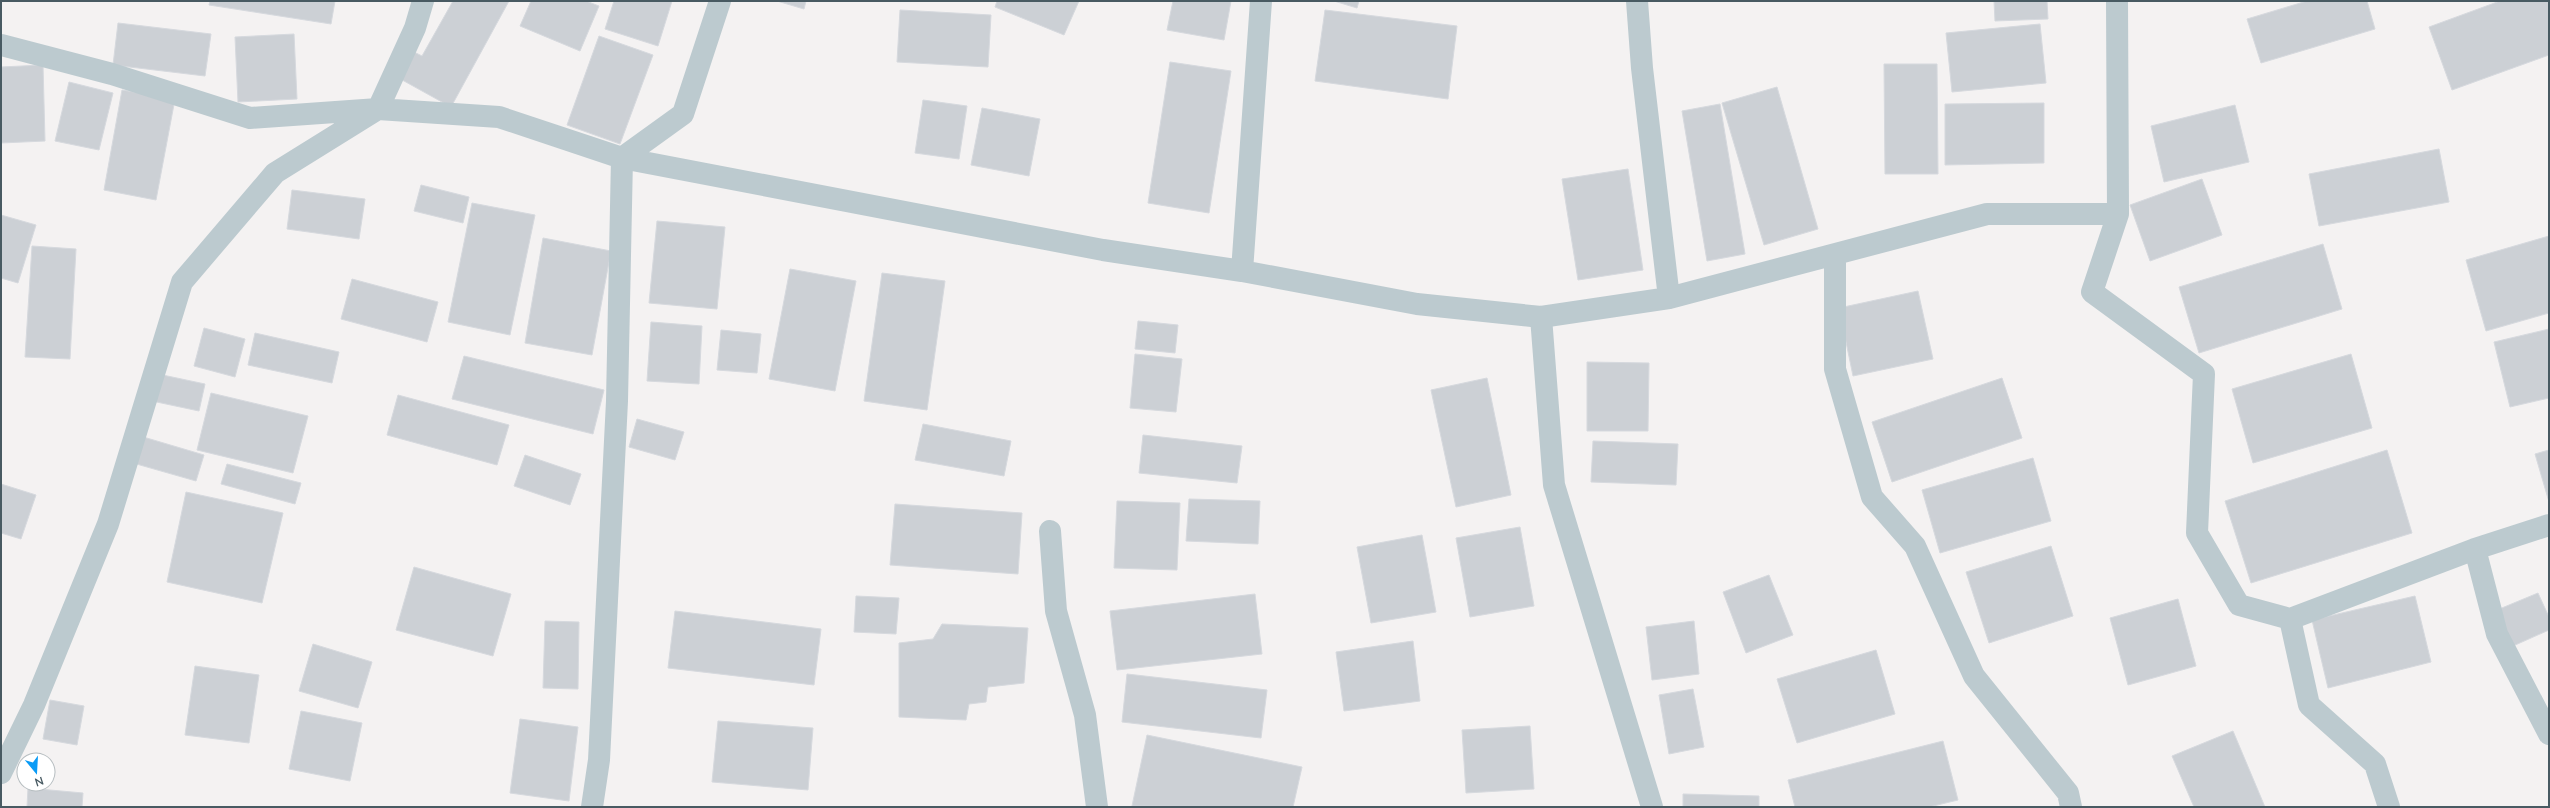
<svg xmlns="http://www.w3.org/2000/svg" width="2550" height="808" font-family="Lato,sans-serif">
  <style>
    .building { fill: #ccd0d5; stroke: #d6d9de }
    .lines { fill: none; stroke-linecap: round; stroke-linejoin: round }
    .minor { stroke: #bccacf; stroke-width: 22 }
  </style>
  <rect width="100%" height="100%" fill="#f4f2f2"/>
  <path class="building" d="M210,1H335L331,24L209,5Z
    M453,1H509L451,107L395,76L410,50L422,56Z
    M531,1H586L599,6L580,51L520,26Z
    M614,1H672L658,46L605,29Z
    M777,1H806L804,9Z
    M997,1H1079L1064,35L995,7Z
    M1173,1H1231L1224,40L1167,30Z
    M1334,1H1359L1357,8Z
    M1994,1H2047L2048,19L1995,21Z
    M2307,1H2367L2375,29L2261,63L2247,19Z
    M2500,1H2549V55L2452,90L2429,27Z
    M900,10L991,15L988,67L897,62Z
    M1325,10L1457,26L1448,99L1315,81Z
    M118,23L211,34L205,76L113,65Z
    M2040,24L2046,83L1952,92L1946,33Z
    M294,34L297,99L238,102L235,37Z
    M599,36L653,55L620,144L567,125Z
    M1170,62L1231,71L1209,213L1148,203Z
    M1884,64H1937L1938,174H1885Z
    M43,65L45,141L1,143V67Z
    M69,82L113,93L99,150L55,141Z
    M1777,87L1818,229L1764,245L1722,103Z
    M122,90L175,99L156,200L104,190Z
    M923,100L967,106L959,159L915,153Z
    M2044,103V163L1945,165V104Z
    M1720,104L1745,254L1707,261L1682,111Z
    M2235,105L2249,162L2164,182L2151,126Z
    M982,108L1040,119L1029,176L971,165Z
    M2439,149L2449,202L2319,226L2309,174Z
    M1628,169L1643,270L1578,280L1562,179Z
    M2202,179L2222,235L2150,261L2130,205Z
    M421,185L469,197L463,223L414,211Z
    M292,190L365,199L359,239L287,229Z
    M472,203L535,215L510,335L448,322Z
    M1,215L36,225L18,283L1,278Z
    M657,221L725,227L717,309L649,303Z
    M2549,236V313L2486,331L2466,260Z
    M543,238L611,251L592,355L525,343Z
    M2323,244L2342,309L2199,353L2179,287Z
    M32,246L76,249L70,359L25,357Z
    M790,269L856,281L835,391L769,379Z
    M882,273L945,281L927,410L864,401Z
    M352,279L438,302L427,342L341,319Z
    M1918,291L1933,359L1853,376L1839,308Z
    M1138,321L1178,325L1175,353L1135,349Z
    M651,322L702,326L699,384L647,381Z
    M204,328L245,339L235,377L194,366Z
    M2549,329V398L2510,407L2494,342Z
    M721,330L761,334L757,373L717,370Z
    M255,333L339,352L332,383L248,365Z
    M1135,354L1182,359L1176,412L1130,408Z
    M2351,354L2372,428L2253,463L2232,389Z
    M464,356L604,390L593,434L452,399Z
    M1587,362L1649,363L1648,431H1587Z
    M158,374L205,384L199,411L152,401Z
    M1487,378L1511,495L1456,507L1431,390Z
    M2002,378L2022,438L1892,482L1872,422Z
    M211,393L308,416L293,473L197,450Z
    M398,395L509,425L497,465L387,435Z
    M637,419L684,432L675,460L629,447Z
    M923,424L1011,441L1004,476L915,460Z
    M1143,435L1242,446L1237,483L1139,473Z
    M140,436L204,455L196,481L133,463Z
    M1593,441L1678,444L1676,485L1591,482Z
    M2387,450L2412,533L2251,583L2225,501Z
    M2549,450V502L2535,454Z
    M525,455L581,474L570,505L514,486Z
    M2033,458L2051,521L1940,553L1922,490Z
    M227,464L301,483L295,504L221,484Z
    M1,484L36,495L21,539L1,533Z
    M186,492L283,513L262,603L167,582Z
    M1189,499L1260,501L1258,544L1186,541Z
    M1117,501L1180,503L1177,570L1114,568Z
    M895,504L1022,513L1018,574L890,565Z
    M1520,527L1534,606L1470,617L1456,538Z
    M1422,535L1436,612L1371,623L1357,547Z
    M2051,546L2073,616L1989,643L1966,572Z
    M414,567L511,594L493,656L396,630Z
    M1769,575L1793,635L1746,653L1723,592Z
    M2538,593L2549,617V630L2513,646L2497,610Z
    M1255,594L1262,654L1117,670L1110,611Z
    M856,596L899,598L896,634L854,632Z
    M2415,596L2431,662L2328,688L2312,620Z
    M2178,599L2196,666L2128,685L2110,618Z
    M675,611L821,629L814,685L668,668Z
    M545,621L579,622L578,689L543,688Z
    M1694,621L1699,674L1652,680L1646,627Z
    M942,624L1028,628L1024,683L988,687L986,702L969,704L966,720L899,717V643L933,639Z
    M1413,641L1420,701L1344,711L1336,652Z
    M313,644L372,662L358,708L299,691Z
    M1876,650L1895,714L1797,743L1777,679Z
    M195,666L259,675L249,743L185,735Z
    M1127,674L1267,690L1261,738L1122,722Z
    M1693,689L1704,747L1669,754L1659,695Z
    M50,700L84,706L77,745L43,739Z
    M301,711L362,723L350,781L289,769Z
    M520,719L578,727L569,801L510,793Z
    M718,721L813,728L808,790L712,782Z
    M1530,726L1534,789L1466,793L1462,730Z
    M2233,731L2265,807H2194L2172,756Z
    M1147,735L1302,767L1293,807L1132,806Z
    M1943,741L1958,800L1929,807H1795L1788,780Z
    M28,788L83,793L82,807H27Z
    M1683,794L1759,796V807H1683Z"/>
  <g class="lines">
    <path class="minor" d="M1637,1L1642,68L1669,298
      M2117,1L2118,214L2092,292L2204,374L2197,533L2239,605L2290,619L2309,705L2375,764L2389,807
      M1,45L112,74L250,118L378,109L499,117L622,158L1103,250L1242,271L1417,304L1541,317L1669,298L1987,214H2118
      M1835,255V369L1872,497L1915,546L1974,676L2068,793L2071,807
      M1242,271L1261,1
      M1541,317L1554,485L1652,807
      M1050,531L1056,611L1085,715L1097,807
      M2475,549L2497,634L2549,734
      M2290,619L2475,549L2549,525
      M1,773L34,705L108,524L182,282L275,173L378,109L415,28L423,1
      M592,807L599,760L617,401L622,158L683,114L720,1"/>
  </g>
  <rect width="2550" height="808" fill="none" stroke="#485a62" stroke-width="4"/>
  <g transform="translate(36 772) rotate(162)"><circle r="19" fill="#ffffff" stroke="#b6bdc0"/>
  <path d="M0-3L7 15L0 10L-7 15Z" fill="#0a9bf6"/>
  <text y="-6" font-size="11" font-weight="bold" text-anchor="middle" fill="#485a62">N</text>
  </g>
</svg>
